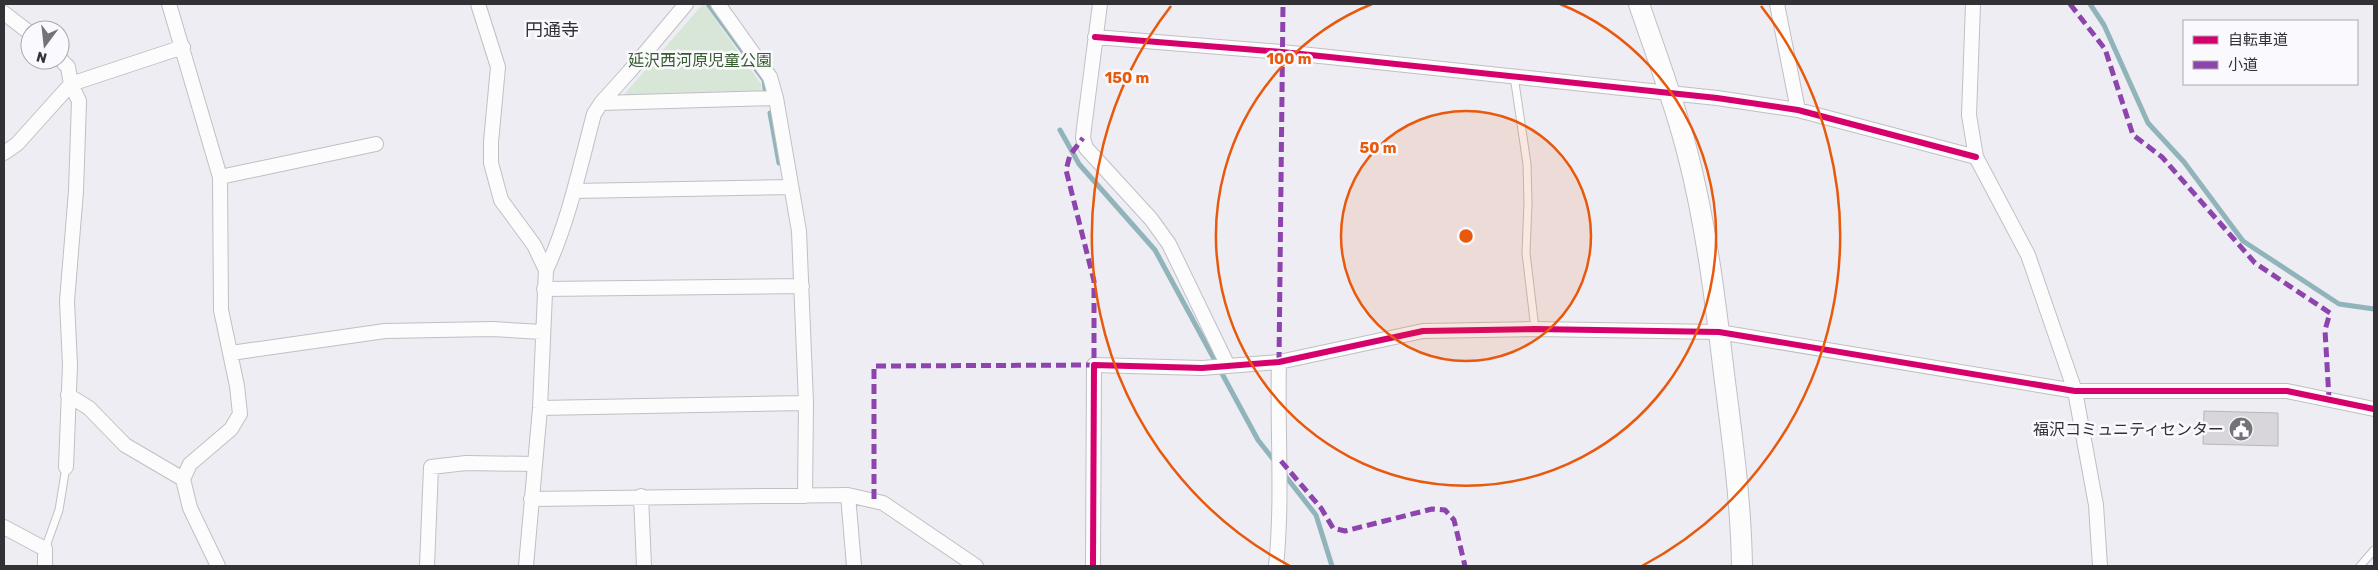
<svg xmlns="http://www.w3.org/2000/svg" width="2378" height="570" font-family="Rubik,'Noto Sans JP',sans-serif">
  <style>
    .green { fill: #d8e6d7 }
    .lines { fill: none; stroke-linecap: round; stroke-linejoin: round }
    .stream { stroke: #91b4bb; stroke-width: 5 }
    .building { fill: #d8d6da; stroke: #b9b6ba }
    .lane-casing { stroke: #c0bfc4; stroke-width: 9 }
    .street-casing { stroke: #c0bfc4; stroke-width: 16 }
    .secondary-casing { stroke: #c0bfc4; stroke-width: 22 }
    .lane { stroke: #fcfcfd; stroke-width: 7 }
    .street { stroke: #fcfcfd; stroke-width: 14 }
    .secondary { stroke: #fcfcfd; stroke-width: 20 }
    .quiet { stroke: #8e44ad; stroke-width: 5; stroke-dasharray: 10 5; stroke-linecap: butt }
    .cycleway-casing { stroke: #faf9fe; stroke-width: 9 }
    .cycleway { stroke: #d6006c; stroke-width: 6 }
    .ring { fill: none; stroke: #e8590c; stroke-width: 2.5 }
    .labels { text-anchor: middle; stroke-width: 5; stroke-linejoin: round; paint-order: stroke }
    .park-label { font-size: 16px; fill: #365c2d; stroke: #faf9fe }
    .poi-label { font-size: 16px; fill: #323136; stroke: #faf9fe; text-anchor: end }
    .neighbourhood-label { font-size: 18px; fill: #323136; stroke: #faf9fe }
    .centre { fill: #e8590c; stroke: #faf9fe; stroke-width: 2.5 }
    .ring-label { font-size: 15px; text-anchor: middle; font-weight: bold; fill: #e8590c; stroke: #faf9fe; stroke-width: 5; stroke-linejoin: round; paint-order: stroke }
  </style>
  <rect width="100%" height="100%" fill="#eeedf4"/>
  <path class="green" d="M702,5L706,6L761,84L762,95L621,98Z"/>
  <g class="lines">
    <path class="stream" d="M708,4L764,80L765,89
      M2090,4L2104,25L2148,123L2184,162L2243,241L2339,304L2374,309
      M770,113L779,163
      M1060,130L1079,164L1155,250L1258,440L1277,464
      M1283,473L1316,515L1332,566"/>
  </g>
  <path class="building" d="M2204,411L2278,413V446L2203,444Z"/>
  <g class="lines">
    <defs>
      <path id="lane" d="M1514,76L1527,164L1528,203L1526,253L1535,329
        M45,549L59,510L66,467
        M2360,566L2374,550"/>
      <path id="street" d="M169,4L220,177L221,310L237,386L240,414L231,429L190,464L183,479L190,508L218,566
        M478,4L498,67L491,142V163L501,200L534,245L546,270
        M718,4L770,77L776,98L799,231L806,403L805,496
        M1100,4L1084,128L1083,138L1086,148L1151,219L1169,244L1228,366
        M1777,4L1798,110
        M1973,4L1969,115L1976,157L2028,255L2075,391L2096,505L2100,566
        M4,13L30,33
        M1095,37L1282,52L1717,98L1798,110L1976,157
        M60,59L68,67L71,84L79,101L76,191L67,301L70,365L66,467
        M601,103L776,98
        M4,153L17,144L71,84L183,47
        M220,177L376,144
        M574,191L791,187
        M544,289L802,286
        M231,353L385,331L492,329L542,332
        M68,395L89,408L125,445L183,479
        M540,408L806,403
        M848,495L883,503L976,566
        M641,496L644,566
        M531,499L848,495L854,566
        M4,527L45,549V566
        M427,566L431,467L466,463L534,464
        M526,566L540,408L546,270C569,221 580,166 594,114L601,103L629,72L686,4
        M1093,566L1094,365L1202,368L1279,362L1423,331L1535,329L1719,332L2075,391H2287L2374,409
        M1276,566C1283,498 1277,430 1279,362"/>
      <path id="secondary" d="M1639,4C1656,54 1675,103 1688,155C1707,229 1716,306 1725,382C1733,443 1741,504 1742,566"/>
    </defs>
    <use href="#lane" class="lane-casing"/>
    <use href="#street" class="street-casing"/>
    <use href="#secondary" class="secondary-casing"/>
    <use href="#lane" class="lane"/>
    <use href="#street" class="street"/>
    <use href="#secondary" class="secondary"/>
    <path class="quiet" d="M2070,4L2105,49L2133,135L2162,157L2255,263L2330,313L2325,330L2329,399
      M1279,362L1283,4
      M1281,461L1321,508L1333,528L1345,531L1432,509L1445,510L1454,520L1465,566
      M874,499V366L1094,365V281L1066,170L1070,155L1083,138"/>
    <defs>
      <path id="cycleway" d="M1095,37L1282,52L1717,98L1798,110L1976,157
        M1093,566L1094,365L1202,368L1279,362L1423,331L1535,329L1719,332L2075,391H2287L2374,409"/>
    </defs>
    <use href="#cycleway" class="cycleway-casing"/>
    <use href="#cycleway" class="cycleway"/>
  </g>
  <circle cx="1466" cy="236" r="125" fill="#e8590c" fill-opacity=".12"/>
  <g class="ring">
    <circle cx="1466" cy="236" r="125"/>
    <path d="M1560 4A250 250 0 1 1 1372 4"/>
    <path d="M1290 566A374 374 0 0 1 1171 6M1761 6A374 374 0 0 1 1642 566"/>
  </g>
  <defs>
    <symbol id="civic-disc" viewBox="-11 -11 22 22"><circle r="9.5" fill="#747378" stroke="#faf9fe"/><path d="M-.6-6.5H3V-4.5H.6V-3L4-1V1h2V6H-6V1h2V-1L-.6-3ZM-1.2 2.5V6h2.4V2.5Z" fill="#fff"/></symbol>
  </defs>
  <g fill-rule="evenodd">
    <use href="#civic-disc" x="2227" y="415" width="28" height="28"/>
  </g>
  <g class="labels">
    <g class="park-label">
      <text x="700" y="66">延沢西河原児童公園</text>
    </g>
    <g class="poi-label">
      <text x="2224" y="435">福沢コミュニティセンター</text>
    </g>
    <g class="neighbourhood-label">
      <text x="552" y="36">円通寺</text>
    </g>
  </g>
  <circle cx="1466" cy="236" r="8" class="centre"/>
  <g class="ring-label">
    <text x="1289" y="64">100 m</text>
    <text x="1127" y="83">150 m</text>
    <text x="1378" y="153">50 m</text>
  </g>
  <rect width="2378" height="570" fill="none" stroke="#323136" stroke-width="10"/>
  <rect x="2183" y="20" width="175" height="65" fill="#faf9fe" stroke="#aaa9ae"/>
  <rect x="2193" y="36" width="25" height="8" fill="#d6006c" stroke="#aaa9ae"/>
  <text x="2228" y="45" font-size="15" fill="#323136">自転車道</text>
  <rect x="2193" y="61" width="25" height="8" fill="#8e44ad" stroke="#aaa9ae"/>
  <text x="2228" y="70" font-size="15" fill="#323136">小道</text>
  <g transform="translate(45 45) rotate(195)"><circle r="24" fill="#faf9fe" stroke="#aaa9ae"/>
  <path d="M0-4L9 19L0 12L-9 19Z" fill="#747378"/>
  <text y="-8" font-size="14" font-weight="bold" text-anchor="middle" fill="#323136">N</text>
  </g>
</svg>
